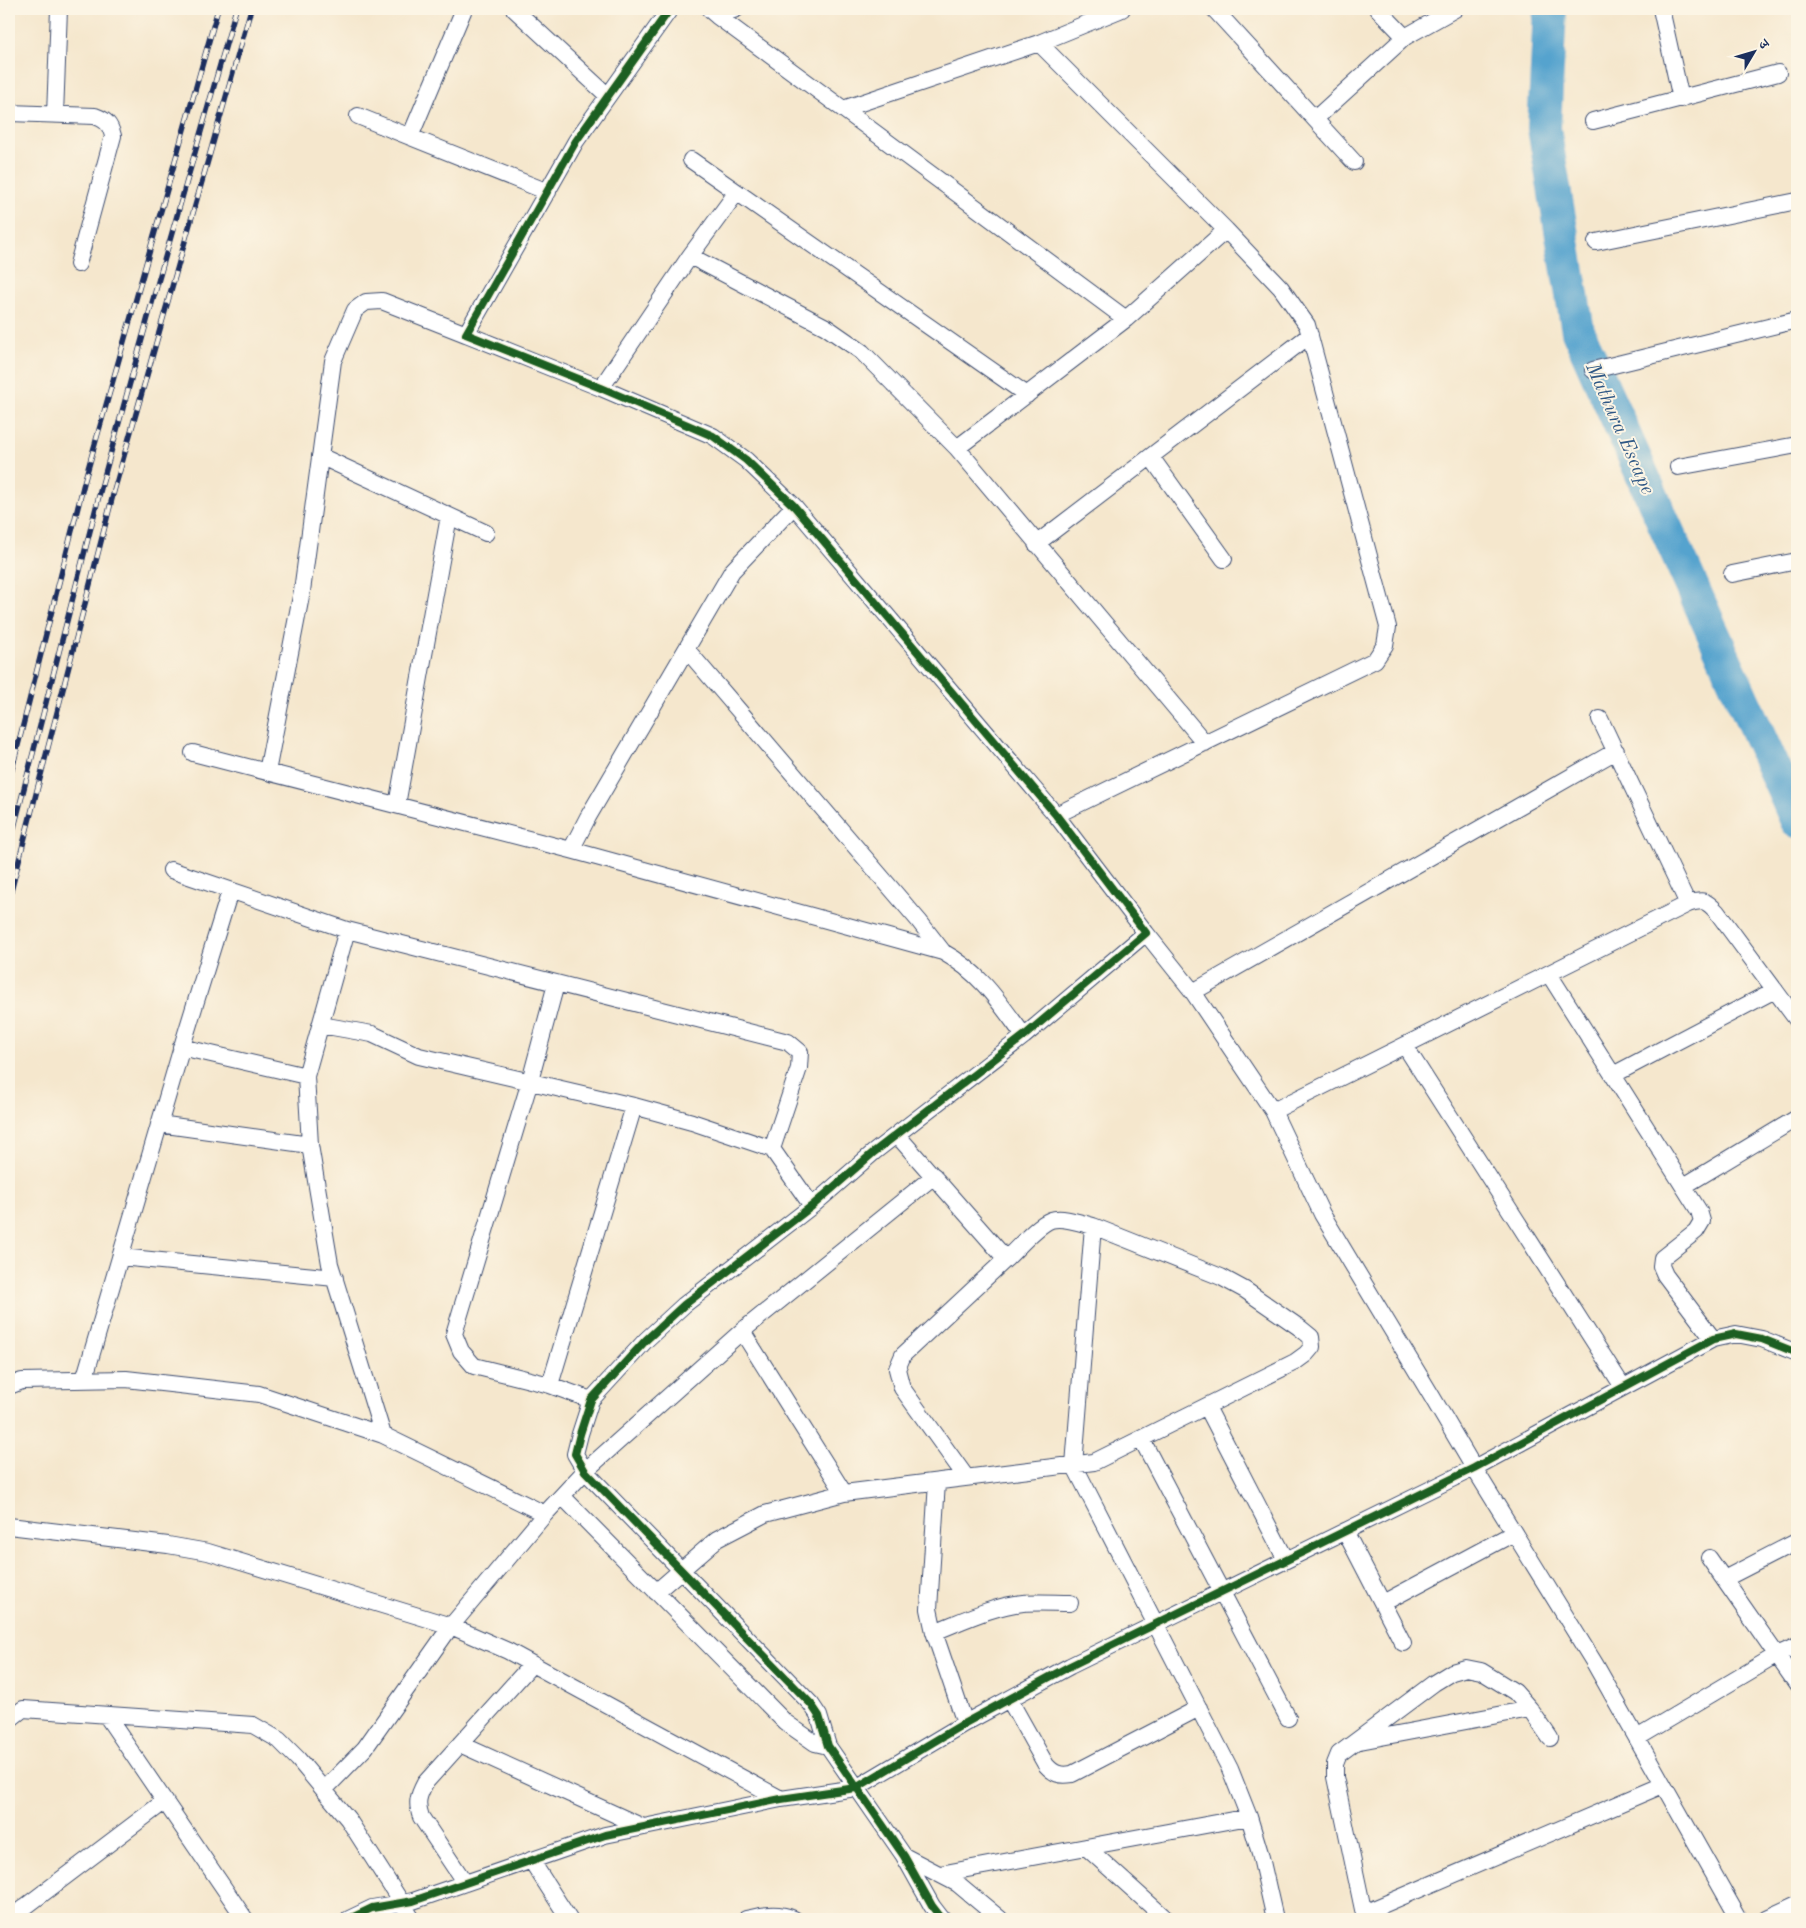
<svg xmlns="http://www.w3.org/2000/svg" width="1806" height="1928" font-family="'Old Standard TT','Noto Serif Devanagari',serif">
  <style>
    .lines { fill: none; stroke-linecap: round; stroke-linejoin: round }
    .river { stroke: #54a3ce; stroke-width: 34 }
    .minor-casing { stroke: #3c4b6f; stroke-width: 18 }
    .minor { stroke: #fff; stroke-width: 16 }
    .rail-casing { stroke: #1b2f5e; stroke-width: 5.5 }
    .rail { stroke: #fcf5e5; stroke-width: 4; stroke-dasharray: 11; stroke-linecap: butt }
    .cycleway-casing { stroke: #fcf5e5; stroke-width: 11 }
    .cycleway { stroke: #1b5e20; stroke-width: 8 }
    .labels { text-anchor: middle; stroke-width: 4; stroke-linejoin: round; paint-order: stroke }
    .water-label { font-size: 20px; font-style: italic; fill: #2f5885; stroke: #fcf5e5 }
  </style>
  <rect width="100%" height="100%" fill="#fcf5e5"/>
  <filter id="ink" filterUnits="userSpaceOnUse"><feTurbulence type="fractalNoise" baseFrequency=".02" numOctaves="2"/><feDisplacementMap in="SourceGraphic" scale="10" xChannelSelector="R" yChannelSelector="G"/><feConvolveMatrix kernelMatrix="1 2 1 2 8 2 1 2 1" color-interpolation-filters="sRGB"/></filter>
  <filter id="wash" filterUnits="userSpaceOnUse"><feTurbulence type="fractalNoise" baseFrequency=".0096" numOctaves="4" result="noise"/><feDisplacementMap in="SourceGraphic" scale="20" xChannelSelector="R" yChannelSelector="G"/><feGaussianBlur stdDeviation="1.12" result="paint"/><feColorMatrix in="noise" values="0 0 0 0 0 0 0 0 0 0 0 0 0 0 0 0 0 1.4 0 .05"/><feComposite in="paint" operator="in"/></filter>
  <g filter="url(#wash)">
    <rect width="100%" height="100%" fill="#f5e7cd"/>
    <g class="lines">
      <path class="river" d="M1550,9L1544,128L1578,331L1797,821"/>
    </g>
  </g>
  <g filter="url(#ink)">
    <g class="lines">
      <defs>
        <path id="minor" d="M514,9L608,96
          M670,9L576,141L466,334L601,388L713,436L746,460L794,506L1056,815L1146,933L1024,1036L874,1152L812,1206L684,1305L646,1340L591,1400L580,1434L575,1454L585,1471L811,1704L819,1716L828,1746L904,1856L932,1906L942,1919
          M1214,9L1354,162
          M1378,9L1405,37
          M1661,9L1681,99
          M710,10L717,16L736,9
          M717,16L843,109L1039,43L1122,9
          M1039,43L1226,230L1281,288L1307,325L1388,627L1385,645L1375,660L1056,815
          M843,109L1126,319
          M9,113L95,116C106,120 110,124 113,136L78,264
          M55,115L59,9
          M358,116L548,192
          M1315,119L1405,37L1455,9
          M1593,121L1778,73
          M410,137L464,9
          M691,160L1027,395
          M1596,242L1797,201
          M690,256L826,327L862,352L957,448L1205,743
          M1593,370L1797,320
          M601,388L690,256L737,192
          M957,448L1126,319L1226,230
          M320,456L486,533
          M1151,457L1224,559
          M1678,467L1797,445
          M1036,544L1310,335
          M1732,574L1797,561
          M687,650L919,921L943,952
          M1600,719L1688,904
          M193,753L571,850L943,952C981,973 999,1002 1024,1036
          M267,772L302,591L333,361L355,310L366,302L382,301L466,334
          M397,805L449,516
          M571,850L588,817L732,571L794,506
          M171,870L347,930L788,1042L800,1052L799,1068L772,1149
          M347,930L306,1076L310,1145L330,1264L383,1435L545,1514
          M1146,933L1193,992L1273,1111L1322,1214L1431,1395L1474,1468L1595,1664L1739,1919
          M1549,974L1699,1211L1702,1221L1696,1231L1662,1258L1661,1266L1665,1275L1713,1339
          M556,984L530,1081L454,1334L461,1351L474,1366L550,1385L591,1400
          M1193,992L1616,751
          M321,1025L372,1034L419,1056L634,1106L692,1122L772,1149L812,1206
          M1405,1046L1623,1387
          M181,1047L306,1076
          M1613,1075L1775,990
          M1273,1111L1688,904C1703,899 1706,900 1717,912L1797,1020
          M159,1124L310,1145
          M897,1135L1006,1259C1018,1248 1037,1225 1051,1220C1062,1216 1081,1223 1093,1226L1074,1465L1230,1769L1249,1817L1260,1853L1275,1919
          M1684,1186L1797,1118
          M120,1257L335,1278
          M742,1331L844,1493
          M84,1380L184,1040L230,891
          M550,1385L634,1106
          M9,1386L22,1381L126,1379L259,1394L383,1435
          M1207,1407L1286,1560
          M1142,1440L1288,1718
          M966,1477L902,1388L897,1369L903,1355L1006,1259
          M937,1482L929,1609L934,1632L965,1723
          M562,1496L785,1722L815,1743L828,1746
          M9,1526L168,1545L208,1552L451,1626L508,1651L781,1799
          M1345,1531L1403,1643
          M1709,1558L1797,1684
          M1724,1579L1794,1543
          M656,1592L717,1539L765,1514L844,1493L1094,1462L1295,1362L1306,1354L1312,1347L1311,1337L1300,1328L1245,1290L1221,1277L1093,1226
          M1383,1603L1514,1533
          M934,1632C962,1621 993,1606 1023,1603C1039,1602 1055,1603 1070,1603
          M1009,1699L1046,1765C1054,1774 1060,1776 1072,1774L1199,1708
          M106,1715L245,1919
          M9,1720L23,1709L253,1725L279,1740L298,1759L348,1819L412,1919
          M1637,1738L1777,1655L1797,1646
          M1360,1741L1530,1709
          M460,1744L643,1827
          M324,1790L365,1748L451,1626L545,1514L585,1471L742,1331L934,1176
          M1086,1847L1166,1919
          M904,1856L958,1884L1000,1919
          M531,1860L569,1919
          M940,1874L1249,1817
          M465,1883L421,1817C416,1803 418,1796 425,1783L532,1664
          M1364,1913L1663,1785
          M9,1919L165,1801
          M349,1919L372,1908L413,1901L605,1835L781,1799L856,1788L965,1723L1070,1666L1474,1468L1713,1339L1736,1334L1762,1339L1797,1353
          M746,1919C762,1915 778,1912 794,1919
          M1365,1919L1335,1777V1764L1339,1754L1434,1683L1452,1672L1466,1668L1481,1671L1515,1692L1530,1709L1550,1738
          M1767,1919L1797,1905"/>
      </defs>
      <use href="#minor" class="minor-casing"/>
      <use href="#minor" class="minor"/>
      <defs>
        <path id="rail" d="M9,781L84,483L218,9
          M9,847L101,488L150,310L236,9
          M9,899L114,491L251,9"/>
      </defs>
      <use href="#rail" class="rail-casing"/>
      <use href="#rail" class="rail"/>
      <defs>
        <path id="cycleway" d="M670,9L576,141L466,334L601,388L713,436L746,460L794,506L1056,815L1146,933L1024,1036L874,1152L812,1206L684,1305L646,1340L591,1400L580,1434L575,1454L585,1471L811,1704L819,1716L828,1746L904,1856L932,1906L942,1919
          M349,1919L372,1908L413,1901L605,1835L781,1799L856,1788L965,1723L1070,1666L1474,1468L1713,1339L1736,1334L1762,1339L1797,1353"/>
      </defs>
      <use href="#cycleway" class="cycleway-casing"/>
      <use href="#cycleway" class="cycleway"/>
    </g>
  </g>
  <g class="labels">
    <g class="water-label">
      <text transform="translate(1621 428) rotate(66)" y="7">Mathura Escape</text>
    </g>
  </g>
  <rect width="1806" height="1928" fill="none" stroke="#fcf5e5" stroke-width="30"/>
  <g transform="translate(1754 52) rotate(52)" stroke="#fcf5e5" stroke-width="4" paint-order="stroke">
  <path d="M0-4L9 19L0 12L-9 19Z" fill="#1b2f5e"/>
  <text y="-8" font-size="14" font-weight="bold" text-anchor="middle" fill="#1b2f5e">उ</text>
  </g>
</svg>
